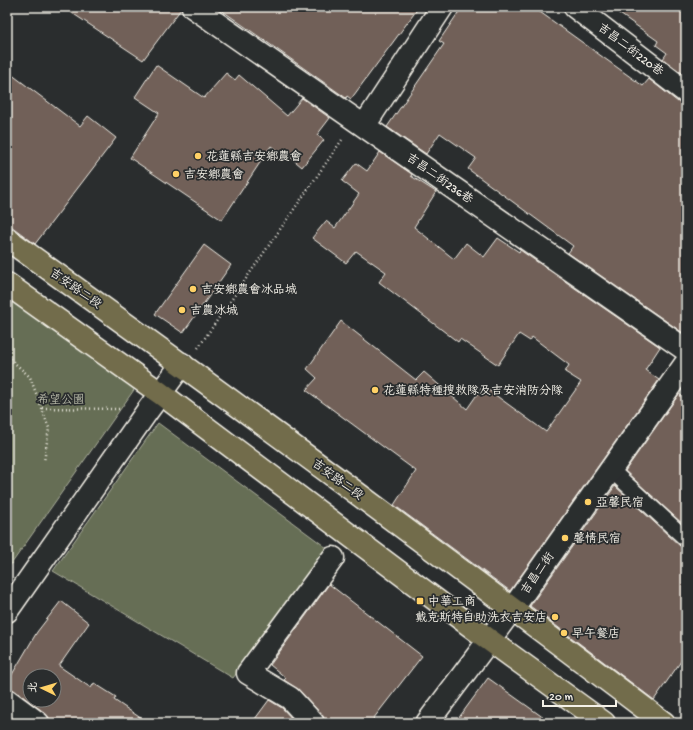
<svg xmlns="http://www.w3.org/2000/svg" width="693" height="730" font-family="'Gochi Hand','LXGW WenKai TC',sans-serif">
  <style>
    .green { fill: #666e54; stroke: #adb09e }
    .building { fill: #716059; stroke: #f4f1e8; fill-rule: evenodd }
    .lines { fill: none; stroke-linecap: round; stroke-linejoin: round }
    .lane-casing { stroke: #f4f1e8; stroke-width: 18 }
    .street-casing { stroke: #f4f1e8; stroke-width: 25 }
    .primary-casing { stroke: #f4f1e8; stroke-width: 25 }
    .path { stroke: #f4f1e8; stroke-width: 2.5; stroke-dasharray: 1 3; stroke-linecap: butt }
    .lane { stroke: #2a2d2e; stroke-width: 15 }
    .street { stroke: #2a2d2e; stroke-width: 22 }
    .primary { stroke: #726c4b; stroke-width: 22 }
    .poi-dot { fill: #ffd166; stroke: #2a2d2e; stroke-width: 1.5 }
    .labels { text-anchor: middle; stroke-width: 3.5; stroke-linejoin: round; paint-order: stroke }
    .street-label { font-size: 12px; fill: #f4f1e8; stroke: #2a2d2e }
    .poi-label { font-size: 12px; fill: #f4f1e8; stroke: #2a2d2e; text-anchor: start }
    .park-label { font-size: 12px; fill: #b4b6a5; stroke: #2a2d2e }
  </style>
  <rect width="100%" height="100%" fill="#2a2d2e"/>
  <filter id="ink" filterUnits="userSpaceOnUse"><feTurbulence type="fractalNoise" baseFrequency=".025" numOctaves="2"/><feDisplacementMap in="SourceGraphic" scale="8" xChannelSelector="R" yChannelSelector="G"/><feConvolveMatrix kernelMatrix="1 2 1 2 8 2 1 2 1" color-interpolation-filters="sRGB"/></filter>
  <g filter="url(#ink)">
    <path class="green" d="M7,294L136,387L7,570Z
      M158,423L331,551L233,678L53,571Z"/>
    <path class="building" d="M63,7H181V9L143,60Z
      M217,7H419L351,99L347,96L346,98Z
      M462,7H533L643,86L649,79L678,102L686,104V335L568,253L573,246L468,169L476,158L440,133L426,154L387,127L444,44L439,41Z
      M610,7H686V76L663,59L667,53L656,45L658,41Z
      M156,65L204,98L226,73L235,80L239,75L287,116L302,98L330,118L317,135L324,140L302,167L283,151L281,154L271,146L222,220L130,158L159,113L135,97Z
      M7,71L80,126L88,116L116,138L35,244L7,223Z
      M380,152L412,174L411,176L436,192L414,227L454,259L466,243L484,257L498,238L519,252L520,250L660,347L645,370L659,380L510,591L394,505L416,471L306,390L317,378L307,369L341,321L416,380L424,372L467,409L483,386L546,432L581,382L565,372L569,365L532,337L530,341L519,334L498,365L460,339L458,342L379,282L386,272L356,251L346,263L312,238L326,221L335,228L359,194L342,181L356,163L367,171Z
      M204,245L231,265L183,333L155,314Z
      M679,394L686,399V527L625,471Z
      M615,486L680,546L686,548V654L654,700L530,606Z
      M329,584L422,656L370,723H325L322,715L299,690L284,680L286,678L270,665Z
      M61,601L89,623L59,666L91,688L94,683L116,697L114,700L148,723H50L49,718L45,713L14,690L7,688V683L37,632ZM30,676H54V700H30Z
      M488,678L551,723H455Z
      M269,700L282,708L296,723H252Z"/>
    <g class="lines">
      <defs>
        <path id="lane" d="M610,469L686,539"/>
        <path id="street" d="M193,7L686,350
          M575,7L686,92
          M364,126L442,7
          M7,611L148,410L182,364
          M7,700L38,723
          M313,723L290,698L248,673L333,558
          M427,723L513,608L686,363"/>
        <path id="primary" d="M7,239C229,397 447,559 664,723
          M7,284L160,393L488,639L604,723"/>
      </defs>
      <use href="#lane" class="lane-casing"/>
      <use href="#street" class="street-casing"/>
      <use href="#primary" class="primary-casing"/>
      <path class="path" d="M198,348L342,140
        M7,356L30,377L49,428L44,462
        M42,408L119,409"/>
      <use href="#lane" class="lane"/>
      <use href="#street" class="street"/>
      <use href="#primary" class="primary"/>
    </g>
  </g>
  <g class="poi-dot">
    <circle cx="198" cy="156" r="4"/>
    <circle cx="176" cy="174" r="4"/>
    <circle cx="193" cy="289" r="4"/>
    <circle cx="182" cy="310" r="4"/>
    <circle cx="375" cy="390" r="4"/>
    <circle cx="588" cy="502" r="4"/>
    <circle cx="565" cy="538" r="4"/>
    <rect x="416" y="597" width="8" height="8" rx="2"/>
    <circle cx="555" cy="617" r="4"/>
    <circle cx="564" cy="633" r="4"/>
  </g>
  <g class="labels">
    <g class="street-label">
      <text transform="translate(631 49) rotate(37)" y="4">吉昌二街220巷</text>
      <text transform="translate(440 178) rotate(35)" y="4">吉昌二街236巷</text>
      <text transform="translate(76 288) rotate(35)" y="4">吉安路二段</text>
      <text transform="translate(338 479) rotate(36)" y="4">吉安路二段</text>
      <text transform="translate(537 573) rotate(-55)" y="4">吉昌二街</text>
    </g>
    <g class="poi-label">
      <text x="206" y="160">花蓮縣吉安鄉農會</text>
      <text x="184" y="178">吉安鄉農會</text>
      <text x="201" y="293">吉安鄉農會冰品城</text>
      <text x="190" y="314">吉農冰城</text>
      <text x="383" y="394">花蓮縣特種搜救隊及吉安消防分隊</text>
      <text x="596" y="506">亞馨民宿</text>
      <text x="573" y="542">馨情民宿</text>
      <text x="428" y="605">中華工商</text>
      <text x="547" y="621" text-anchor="end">戴克斯特自助洗衣吉安店</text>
      <text x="572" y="637">早午餐店</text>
    </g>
    <g class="park-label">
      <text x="61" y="403">希望公園</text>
    </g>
  </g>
  <rect width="693" height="730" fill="none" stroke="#2a2d2e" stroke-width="24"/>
  <rect x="12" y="12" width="669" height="706" fill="none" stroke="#f4f1e8" stroke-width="1.5" filter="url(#ink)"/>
  <g transform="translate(42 688) rotate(275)"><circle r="19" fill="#2a2d2e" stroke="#7b7b78"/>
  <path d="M0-3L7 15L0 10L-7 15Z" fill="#ffd166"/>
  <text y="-6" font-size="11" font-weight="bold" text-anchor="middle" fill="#f4f1e8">北</text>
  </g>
  <path d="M543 700v6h73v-6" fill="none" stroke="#f4f1e8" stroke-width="2"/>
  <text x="549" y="700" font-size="12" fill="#f4f1e8" stroke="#2a2d2e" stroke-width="3" paint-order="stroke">20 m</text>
</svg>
